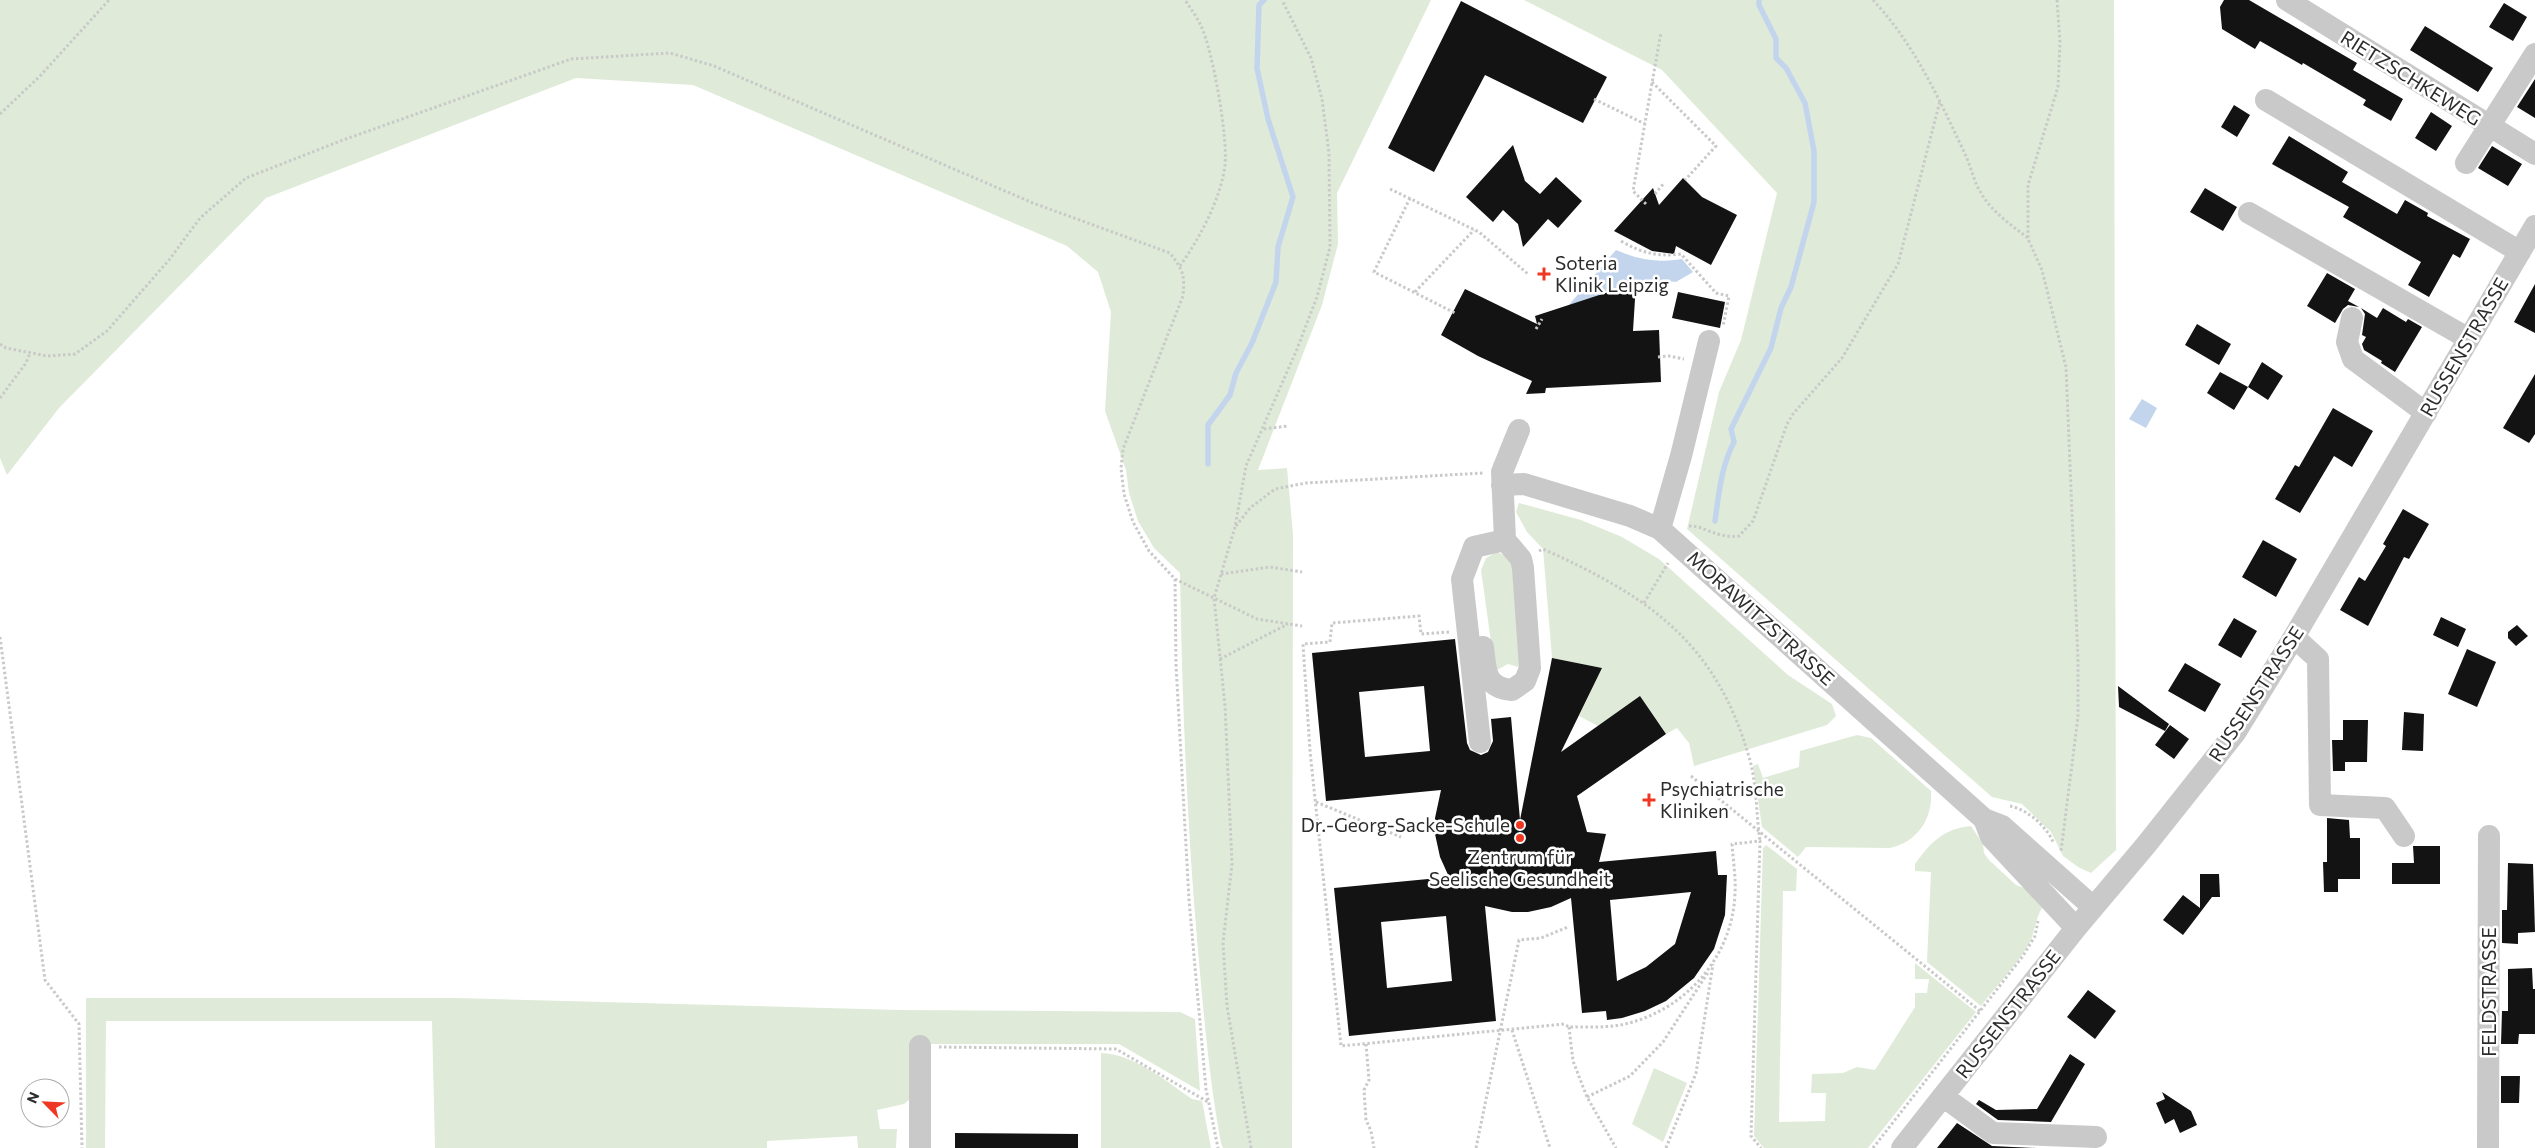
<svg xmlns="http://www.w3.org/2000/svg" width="2535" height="1148" font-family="Commissioner,sans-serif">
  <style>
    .green { fill: #dfebd8 }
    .water { fill: #c3d5ed }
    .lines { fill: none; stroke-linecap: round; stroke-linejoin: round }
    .stream { stroke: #c3d5ed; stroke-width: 5.5 }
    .building { fill: #131313; fill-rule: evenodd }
    .path { stroke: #c9c9c9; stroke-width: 3; stroke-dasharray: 2.5 2.5; stroke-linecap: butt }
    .minor { stroke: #c9c9c9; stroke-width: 22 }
    .poi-dot { fill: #ef3823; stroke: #fff; stroke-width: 2 }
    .labels { text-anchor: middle; stroke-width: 5; stroke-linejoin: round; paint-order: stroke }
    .street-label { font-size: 19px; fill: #2c2c2c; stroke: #fff }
    .poi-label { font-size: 19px; fill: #2c2c2c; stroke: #fff; text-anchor: start }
  </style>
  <rect width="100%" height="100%" fill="#fff"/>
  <path class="green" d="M0,0H1431L1337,193L1338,244L1322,305L1258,470L1287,468L1293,534L1292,1148H1223L1221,1143C1209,1079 1204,1016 1198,951C1187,826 1182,699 1180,573L1154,548L1138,521L1129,493L1126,470L1105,411L1111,312L1098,272L1067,246L693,85L576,78L266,198L59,408L7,475L0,458Z
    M1524,0H2114L2116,850L2091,873L2078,867L2063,856L2051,832L2022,804L1992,797L1687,529L1719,392L1741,340L1777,193L1662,70Z
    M1519,503L1581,520L1622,537L1659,559L1788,675L1832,704L1836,716L1827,725L1694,766L1689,743L1677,728L1666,734L1640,697L1598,726L1579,716L1602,668L1552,658L1543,549L1527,532L1516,512Z
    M1497,552L1513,559L1522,668L1508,664L1495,671L1481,570L1486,558Z
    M1857,735L1871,738L1931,791C1933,819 1917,842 1890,848L1806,847L1798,857L1762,827L1753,766L1758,764L1763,778L1799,767L1800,751Z
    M1971,826L1983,844L1984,853L1989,860L2016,885L2027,889L2042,908C2035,920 2035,932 2029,944C2016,966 1996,986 1981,1006L1927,962L1931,872L1915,871V864C1931,842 1943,829 1971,826Z
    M1766,845L1797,869L1796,891H1783L1779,1122L1825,1121L1826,1093H1811L1812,1074L1843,1073L1857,1067L1875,1070L1915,1007V993H1927L1929,979H1915V963L1976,1012L1868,1148H1764L1754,1136L1763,848Z
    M86,998H457L900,1010L1180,1012L1195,1019L1200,1091L1119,1044H912L910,1099L904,1104L877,1110L880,1129H897L896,1148H858L857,1136L767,1141V1148H435L432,1021H106L105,1148H86Z
    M1101,1053C1134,1054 1166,1081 1192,1099L1202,1101L1211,1148H1101Z
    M1654,1068L1687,1083L1663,1142L1632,1124Z"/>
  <path class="water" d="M1616,250C1639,260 1658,263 1682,259L1693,272L1676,282L1667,281L1658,285H1647L1637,281L1599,294V299L1568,306Z
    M2142,399L2157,408L2146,428L2129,419Z"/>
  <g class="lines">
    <path class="stream" d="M1208,464V425L1230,395L1236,373L1252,343L1276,282L1278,247L1293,197L1268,119L1257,68L1259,5L1264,0
      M1715,521C1719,493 1721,467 1734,442L1731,429L1771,348L1781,308L1791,287L1814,202V151L1805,103L1786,68L1776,58V39L1759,5V0"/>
  </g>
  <path class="building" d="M2224,0H2249L2357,63L2353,70L2403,99L2391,121L2363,105L2366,100L2303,63L2302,65L2260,41L2255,49L2222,29L2220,7Z
    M1461,1L1607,77L1583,123L1485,75L1434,172L1388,148Z
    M2504,3L2527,17L2513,41L2489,27Z
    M2425,26L2493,68L2478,92L2410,50Z
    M2535,79V118L2517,107Z
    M2234,105L2250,115L2237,137L2221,127Z
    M2431,112L2452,126L2436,151L2415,138Z
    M2289,136L2348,172L2342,182L2397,214L2405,200L2428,213L2427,216L2470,239L2460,258L2453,254L2429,297L2408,285L2421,262L2343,217L2349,207L2272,164Z
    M1513,145L1525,181L1540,194L1556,177L1582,201L1558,228L1548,219L1523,247L1518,224L1503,210L1493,222L1466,197Z
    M2492,146L2522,164L2508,186L2478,168Z
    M1683,178L1702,197L1737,215L1711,265L1676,246L1674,254L1652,251L1614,231L1653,188L1659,205Z
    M2205,188L2237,207L2223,231L2190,212Z
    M2327,273L2355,289L2348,301L2359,307L2348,305L2343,309L2335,323L2307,306Z
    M1636,283L1633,331L1659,330L1661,382L1546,388L1545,393L1526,394L1532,381L1478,356L1441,335L1465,289L1537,324L1535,316Z
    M2535,284V333L2514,322Z
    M1678,292L1725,302L1720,328L1672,318Z
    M2361,308L2377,318L2383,308L2406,322L2408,319L2422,327L2395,372L2381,363L2382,361L2364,350L2362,344L2366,337L2362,335L2365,314Z
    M2197,324L2231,344L2219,365L2185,345Z
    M2262,362L2283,376L2268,400L2248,387Z
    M2220,372L2248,387L2234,410L2207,393Z
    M2535,374V434L2529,443L2503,428Z
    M2333,408L2373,431L2352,467L2334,456L2300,513L2275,499L2295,465L2299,467Z
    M2403,509L2429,524L2409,559L2404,557L2368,626L2340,610L2359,577L2365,581L2386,546L2383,544Z
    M2263,540L2297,559L2276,597L2242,577Z
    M2441,617L2466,629L2458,647L2433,635Z
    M2234,618L2257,631L2241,658L2218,645Z
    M2517,625L2528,636L2516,646L2508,638V632Z
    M1455,639L1467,743L1470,750L1481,755L1488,752L1493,741L1491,719L1511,717L1520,820L1552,658L1602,668L1561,752L1640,696L1666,734L1577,796L1587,832L1606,834L1599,862L1716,851L1718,875H1727L1725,915L1714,949L1694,978L1666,1001L1645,1011L1622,1018L1607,1020L1606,1011L1582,1013L1571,898L1551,907L1528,912H1512L1485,906L1496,1021L1349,1036L1334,888L1449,877L1440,857L1435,834V818L1441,790L1326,801L1312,653ZM1424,686L1430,751L1365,757L1359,692ZM1691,892L1675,944L1646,967L1617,981L1610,900ZM1446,916L1452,981L1387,988L1381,922Z
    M2467,649L2496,662L2477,707L2448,694Z
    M2185,663L2221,684L2205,712L2168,691Z
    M2118,686L2169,724L2165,731L2119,707Z
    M2404,712L2424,714L2423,751L2402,750Z
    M2343,720H2368L2367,762H2345V771H2333L2332,740H2343Z
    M2170,725L2189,739L2174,759L2155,745Z
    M2327,818L2349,820L2350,838H2360V879H2338V892H2324L2323,862H2327Z
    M2413,846H2440V884H2392V863H2414Z
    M2508,863L2533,864L2535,932L2518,933V944L2502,943V910H2507Z
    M2200,874H2219L2220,897H2212L2183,935L2163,920L2183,895L2200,908Z
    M2532,968L2533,989H2535V1034H2519L2518,1044H2501L2502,1011H2508V969Z
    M2088,990L2116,1011L2095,1039L2067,1017Z
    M2070,1054L2085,1064L2051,1122L1998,1120L1976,1104L1979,1100L1996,1110L2037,1109Z
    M2501,1076H2520L2519,1103H2501Z
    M2162,1092L2191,1111L2197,1125L2180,1133L2174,1119L2165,1124L2156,1103L2165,1099Z
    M1957,1123L1992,1146L2036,1148H1937Z
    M955,1133L1078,1134V1148H955Z"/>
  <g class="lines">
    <path class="path" d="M1873,0C1915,45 1939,99 1965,154C1971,167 1974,182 1981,193C1992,212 2011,225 2028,238
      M2057,0L2060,42L2058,87L2028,185V239L2042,270L2066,367L2078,661V717L2061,851
      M1652,82L1716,146L1685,180
      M1594,99L1645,124
      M0,114L40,76L109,0
      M1390,189L1479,232L1528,274
      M1655,194L1664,183
      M1410,198L1374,272L1455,313
      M1646,204L1633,191L1661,32
      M1621,241C1641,253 1658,257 1681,254L1716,293L1729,296L1723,326
      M1180,266C1199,239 1221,199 1225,165C1228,138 1213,51 1201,26C1197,17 1191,9 1185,0
      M1415,292L1474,230
      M1536,329L1542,319
      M0,344L6,348L47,356L75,354L107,331L169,260L200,218L246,178L343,140L571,59L670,53L714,66L1033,203L1170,253C1183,270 1185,275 1183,296L1123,449L1121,468L1124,494L1133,522L1149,551L1175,579L1257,619L1302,626
      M1658,357L1669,356L1684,359
      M0,398L26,363L30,353
      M1264,429L1288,426
      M1236,526L1250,508L1275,489L1306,483L1483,473
      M1689,526C1704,525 1716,539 1739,536L1753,521L1787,424L1793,414L1842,358L1898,264L1940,101
      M1539,551L1543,549C1648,596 1716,642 1749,757C1757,783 1756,814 1760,841
      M1221,574L1270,567L1302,572
      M1175,579L1176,665L1189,900L1206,1089L1218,1148
      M1644,603L1668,563
      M1449,632L1421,634L1419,616L1332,623L1330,642L1303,644L1310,751L1341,1046L1564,1024L1569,1027C1587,1027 1607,1028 1625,1024C1686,1010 1733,956 1735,893C1736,877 1733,860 1732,844L1760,841L1751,1136L1761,1148
      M0,637L45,980L79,1024L82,1148
      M1220,659L1288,624
      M1691,776L1980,1011
      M1316,802L1401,837
      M2010,806C2027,809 2047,827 2053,842
      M1569,1027L1573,1061L1587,1097L1616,1148
      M1512,1030L1550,1148
      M1366,1044L1369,1080L1364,1090L1366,1120L1371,1131L1374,1148
      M939,1047L1116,1049L1208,1102
      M1587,1097L1630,1076L1663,1042L1709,971
      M1251,1148L1227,1006L1223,943L1232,864L1225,706L1214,598L1235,527L1246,466L1297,349L1317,297L1330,247L1329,153L1322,99L1311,58L1282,0
      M1476,1148L1519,940L1541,938L1568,927
      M1666,1148L1696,1073L1713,964
      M1873,1148L2023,956L2035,936L2038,921"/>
    <path class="minor" d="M2287,0L2535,154
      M2266,100L2520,252
      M2466,163L2535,54
      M2249,213L2469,339
      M2352,318L2347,342L2353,359L2426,413
      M1502,485L1524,484L1630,516L1660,529L1984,819L2002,826L2093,907
      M1660,529L1681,456L1709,341
      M2294,637L2318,659L2320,805L2385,808L2404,836
      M1483,647C1486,671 1484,687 1512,690L1525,681L1530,668L1523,568L1521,559L1505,540
      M1480,742L1462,579L1474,547L1505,540L1502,472L1519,430
      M1984,819L1991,837L2076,928
      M1944,1097L1993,1133L2096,1137
      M920,1148V1046
      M1902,1148L2076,928L2146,845L2235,733L2294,637L2535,226
      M2488,1148L2489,836"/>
  </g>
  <g class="poi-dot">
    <path d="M1541.5 266.5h5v5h5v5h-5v5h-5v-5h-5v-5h5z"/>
    <path d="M1646.5 792.5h5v5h5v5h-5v5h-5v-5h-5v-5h5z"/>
    <circle cx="1520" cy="825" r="5"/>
    <circle cx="1520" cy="838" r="5"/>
  </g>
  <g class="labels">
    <g class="street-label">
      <text transform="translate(2411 78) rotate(32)" y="7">RIETZSCHKEWEG</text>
      <text transform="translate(2464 347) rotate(-60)" y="7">RUSSENSTRASSE</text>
      <text transform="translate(1761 618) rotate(42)" y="7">MORAWITZSTRASSE</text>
      <text transform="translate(2256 694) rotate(-57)" y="7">RUSSENSTRASSE</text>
      <text transform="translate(2489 992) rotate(-90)" y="7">FELDSTRASSE</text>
      <text transform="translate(2008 1014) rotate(-52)" y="7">RUSSENSTRASSE</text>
    </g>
    <g class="poi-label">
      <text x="1555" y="270">Soteria<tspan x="1555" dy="22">Klinik Leipzig</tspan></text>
      <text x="1660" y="796">Psychiatrische<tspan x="1660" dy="22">Kliniken</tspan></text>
      <text x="1510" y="832" text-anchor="end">Dr.-Georg-Sacke-Schule</text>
      <text x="1520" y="864" text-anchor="middle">Zentrum für<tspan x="1520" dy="22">Seelische Gesundheit</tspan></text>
    </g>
  </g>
  <g transform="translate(45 1103) rotate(294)"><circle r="24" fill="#ffffff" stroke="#ababab"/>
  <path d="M0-4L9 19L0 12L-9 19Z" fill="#ef3823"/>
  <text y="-8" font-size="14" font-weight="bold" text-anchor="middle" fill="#2c2c2c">N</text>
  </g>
</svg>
